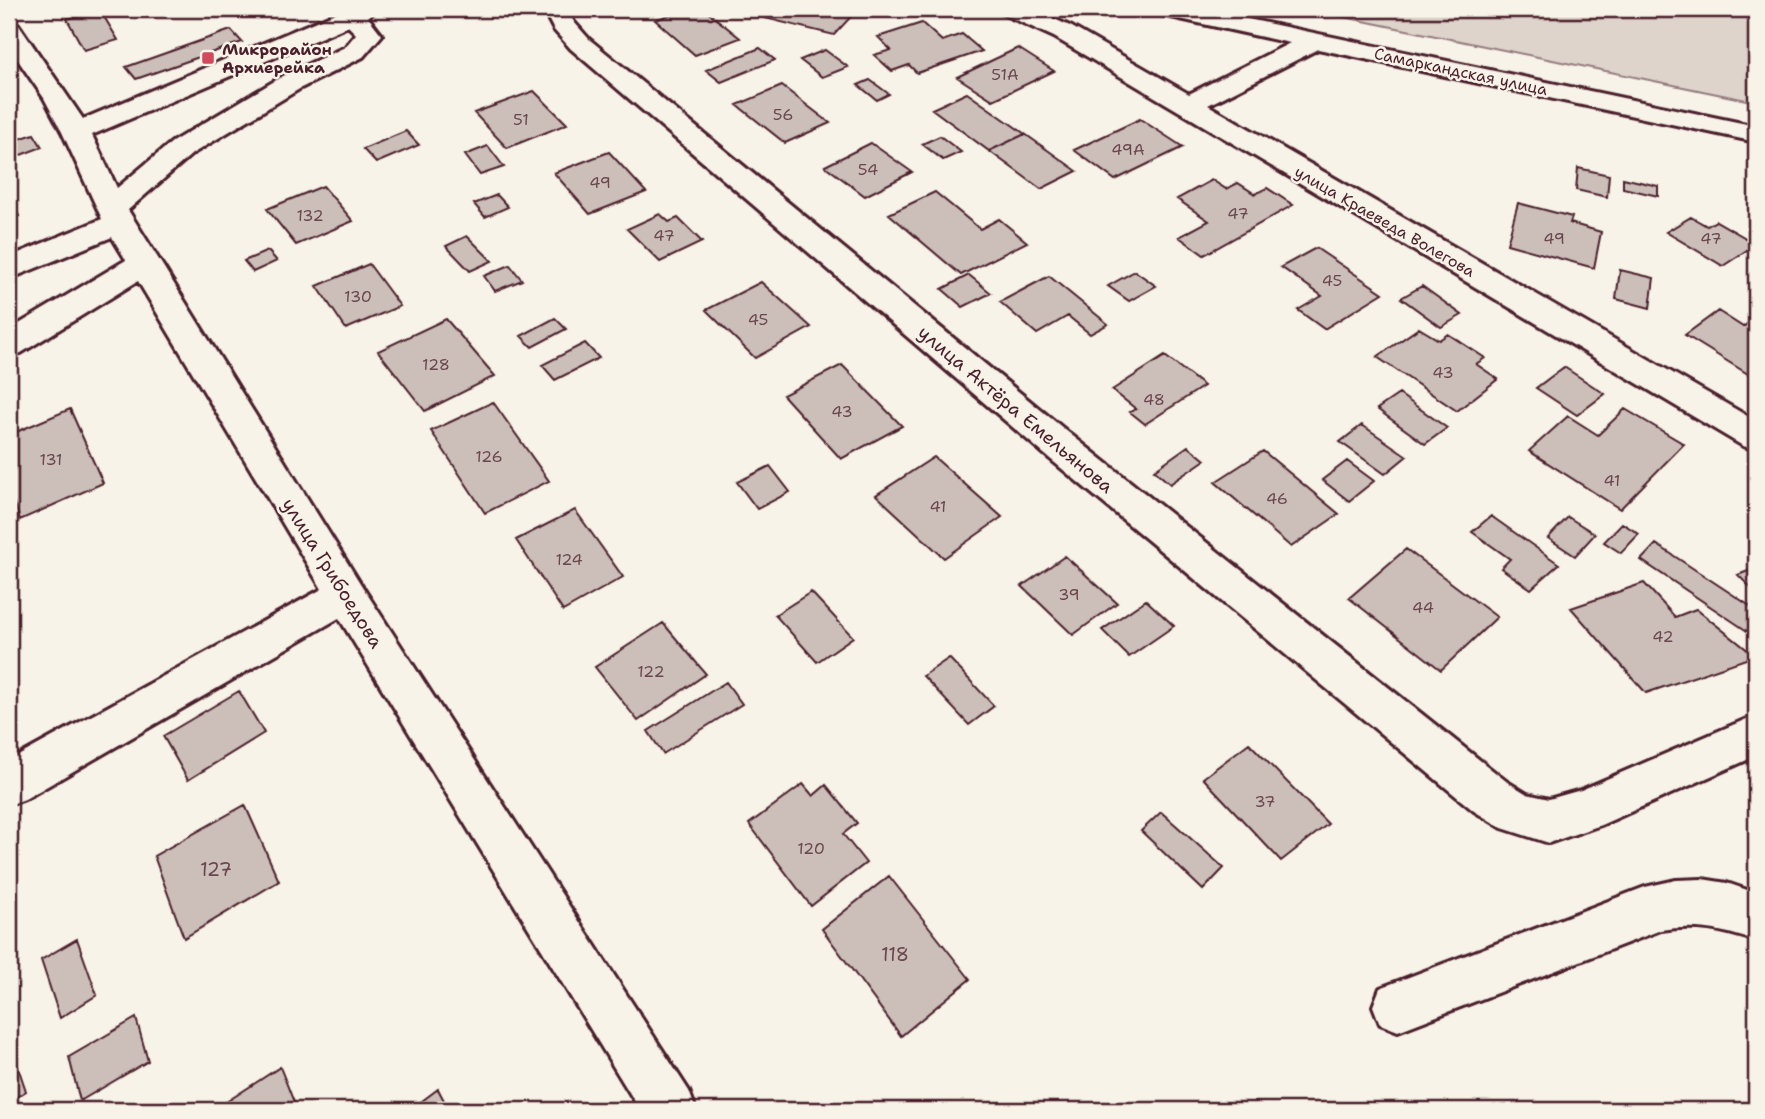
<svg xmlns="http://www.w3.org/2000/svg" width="1765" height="1119" font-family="'Shantell Sans',sans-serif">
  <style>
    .green { fill: #ded4cc; stroke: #947a7c; stroke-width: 2 }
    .building { fill: #ccbfb9; stroke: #4a1f2b; stroke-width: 2 }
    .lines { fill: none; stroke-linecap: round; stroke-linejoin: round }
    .minor-casing { stroke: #4a1f2b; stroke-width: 6 }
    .minor { fill: #f7f3e8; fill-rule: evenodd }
    .poi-dot { fill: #d1495b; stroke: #f7f3e8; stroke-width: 2.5 }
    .labels { text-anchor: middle; stroke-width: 5; stroke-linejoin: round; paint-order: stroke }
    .far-poi-label { font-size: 16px; font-weight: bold; fill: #4a1f2b; stroke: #f7f3e8; text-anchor: start }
    .far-street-label { font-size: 16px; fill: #4a1f2b; stroke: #f7f3e8 }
    .number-label { font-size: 16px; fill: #6a474e }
    .street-label { font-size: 19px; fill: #4a1f2b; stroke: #f7f3e8 }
    .near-number-label { font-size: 19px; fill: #6a474e }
  </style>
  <rect width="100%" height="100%" fill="#f7f3e8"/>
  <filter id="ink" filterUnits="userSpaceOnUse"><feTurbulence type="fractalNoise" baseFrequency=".0143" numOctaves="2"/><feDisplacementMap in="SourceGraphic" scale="14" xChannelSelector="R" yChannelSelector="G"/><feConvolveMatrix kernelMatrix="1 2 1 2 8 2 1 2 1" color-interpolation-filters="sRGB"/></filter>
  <g filter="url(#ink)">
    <path class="green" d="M1305,9H1756V102Z"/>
    <path class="building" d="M687,9H704L740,38L695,55L655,20Z
      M774,9H858L834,35L765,18Z
      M100,10L118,40L84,50L67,19Z
      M922,23L942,41L962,34L982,51L917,73L909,65L892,71L874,55L891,50L878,37Z
      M231,30L242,42L136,79L126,67Z
      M760,48L775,60L721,82L706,70Z
      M1018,48L1054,71L993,100L957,77Z
      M825,50L848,67L822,77L800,60Z
      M870,80L889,94L877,100L858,85Z
      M782,86L830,123L785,143L737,105Z
      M534,91L567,124L507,148L474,113Z
      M967,93L1025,134L989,151L932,109Z
      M1140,119L1183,147L1115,180L1074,150Z
      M406,131L419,145L376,163L363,149Z
      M34,134L42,147L18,156L10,142Z
      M1025,134L1077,171L1041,189L989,151Z
      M940,136L961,152L943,160L922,144Z
      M871,143L912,172L865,196L825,166Z
      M488,146L504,167L480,175L465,155Z
      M609,152L646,192L590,214L554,173Z
      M1578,168L1609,175L1607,197L1576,190Z
      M1623,178L1658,186V196L1623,188Z
      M1212,180L1226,189L1238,183L1255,194L1267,188L1293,205L1204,255L1179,237L1209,221L1177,199Z
      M323,186L353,221L296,245L267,209Z
      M935,192L980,229L999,219L1027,242L961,275L889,214Z
      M497,195L508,207L485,217L474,204Z
      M9,197L19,216L9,220Z
      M1518,203L1572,217L1570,223L1601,232L1594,268L1507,244Z
      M660,214L669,222L678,218L702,242L660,262L627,229Z
      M1691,217L1707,226L1716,221L1756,244L1723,266L1666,232Z
      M467,236L492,261L470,271L446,246Z
      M1316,248L1383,293L1324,329L1298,310L1322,296L1281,267Z
      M268,251L277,261L253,272L244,261Z
      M369,264L400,306L346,329L317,286Z
      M510,265L522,280L495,291L484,276Z
      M1620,270L1654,278L1650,308L1616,299Z
      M1135,271L1156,286L1129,301L1108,286Z
      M969,275L991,293L963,307L942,289Z
      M1049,276L1108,324L1090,334L1068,316L1037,334L1000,302Z
      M761,282L811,327L755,358L706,310Z
      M1422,286L1462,315L1441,327L1401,298Z
      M1718,311L1743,327L1756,317V379L1685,335Z
      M555,318L566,329L532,347L521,336Z
      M446,319L495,376L425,411L378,351Z
      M1419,328L1439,340L1448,334L1485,358L1476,364L1498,379L1457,411L1377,357Z
      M585,343L599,358L555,380L542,365Z
      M1165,356L1204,386L1145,424L1130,412L1136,409L1112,390Z
      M842,365L902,426L841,459L783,395Z
      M1564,367L1605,394L1577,415L1536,388Z
      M1399,394L1447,428L1425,444L1377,409Z
      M493,402L549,481L485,513L431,431Z
      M70,409L103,483L20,520L9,488V435Z
      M1625,409L1684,444L1620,509L1529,451L1568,416L1598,435Z
      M1362,425L1407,456L1385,474L1340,442Z
      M1188,446L1205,460L1170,484L1154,470Z
      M1263,451L1339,514L1291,547L1215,482Z
      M934,457L1002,517L944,558L876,495Z
      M1347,461L1374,481L1349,501L1322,480Z
      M770,466L790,492L757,509L737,482Z
      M575,510L623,577L563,611L516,540Z
      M1491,516L1559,564L1531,589L1501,568L1510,559L1472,532Z
      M1568,517L1595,534L1575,556L1548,538Z
      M1622,523L1639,534L1621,553L1604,542Z
      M1656,544L1756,610V637L1641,560Z
      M1406,549L1497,617L1441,670L1349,598Z
      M1065,556L1117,603L1073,635L1022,586Z
      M1756,568V593L1738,575Z
      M1644,583L1675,617L1696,609L1755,656L1646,693L1571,608Z
      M811,592L853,637L817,662L775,615Z
      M1146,600L1174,626L1129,657L1102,630Z
      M663,623L706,674L638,721L595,667Z
      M949,658L994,706L969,725L923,676Z
      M726,682L742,704L663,754L648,731Z
      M239,691L264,733L188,780L163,736Z
      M1249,743L1328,824L1281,861L1203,778Z
      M803,784L813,796L826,785L857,823L843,834L866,863L811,906L749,824Z
      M245,805L279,881L184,938L154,856Z
      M1161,812L1224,868L1203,890L1141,831Z
      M889,876L970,979L901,1036L822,929Z
      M77,939L97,995L60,1018L41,960Z
      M136,1018L148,1061L80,1101L69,1057Z
      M14,1055L26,1091L9,1102V1059Z
      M280,1067L297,1110H214Z
      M438,1089L449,1110H410Z"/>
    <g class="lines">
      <defs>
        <path id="minor" d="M345,9H378L368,17L382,35L363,57L301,88L192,154L128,210L360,583L689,1091L696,1110H640L339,618L25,799L9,805V761L322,589L138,281L21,353L9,357V330L126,260L112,237L9,279V257L102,219L62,132L44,98L9,47V22L18,24L83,119ZM348,26L356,34L345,47L283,76L172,142L117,188L92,135Z
          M543,9H567L574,22L589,39L1069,433L1506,781L1527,794L1549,799L1581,790L1756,715V756L1601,825L1549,843L1502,828L1474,811L1043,453L571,49L554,30Z
          M1000,9H1032L1072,27L1189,94L1290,43L1157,14L1154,9H1200L1756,126V142L1318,49L1208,105L1756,421V450L1743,446L1054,37L1003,14Z
          M1702,879L1727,883L1756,893V941C1723,930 1696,924 1661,930L1398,1031L1380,1024L1373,1006L1380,988L1645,887L1676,880Z"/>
      </defs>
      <use href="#minor" class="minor-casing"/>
      <use href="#minor" class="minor"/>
    </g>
  </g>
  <rect class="poi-dot" x="201" y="51" width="14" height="14" rx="3.5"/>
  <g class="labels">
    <g class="far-poi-label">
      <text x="222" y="55">Микрорайон<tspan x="222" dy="18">Архиерейка</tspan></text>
    </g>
    <g class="far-street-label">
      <text transform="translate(1461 71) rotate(12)" y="6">Самаркандская улица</text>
      <text transform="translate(1385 221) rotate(30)" y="6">улица Краеведа Волегова</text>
    </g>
    <g class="number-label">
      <text x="1005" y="80">51А</text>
      <text x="783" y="120">56</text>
      <text x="521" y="125">51</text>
      <text x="1128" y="155">49А</text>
      <text x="868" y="175">54</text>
      <text x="600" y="188">49</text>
      <text x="1238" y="219">47</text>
      <text x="310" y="221">132</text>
      <text x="664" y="241">47</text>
      <text x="1554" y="244">49</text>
      <text x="1711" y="244">47</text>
      <text x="1332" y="286">45</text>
      <text x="358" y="302">130</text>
      <text x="758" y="325">45</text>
      <text x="436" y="370">128</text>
      <text x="1443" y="378">43</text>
      <text x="1154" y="405">48</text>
      <text x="842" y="417">43</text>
      <text x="489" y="462">126</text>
      <text x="51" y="465">131</text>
      <text x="1612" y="486">41</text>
      <text x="1277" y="504">46</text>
      <text x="938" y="512">41</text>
      <text x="569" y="565">124</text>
      <text x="1069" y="600">39</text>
      <text x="1423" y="613">44</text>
      <text x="1663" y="642">42</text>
      <text x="651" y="677">122</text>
      <text x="1265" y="807">37</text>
      <text x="811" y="854">120</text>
    </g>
    <g class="street-label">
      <text transform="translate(1016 409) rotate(40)" y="7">улица Актёра Емельянова</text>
      <text transform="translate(333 573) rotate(58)" y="7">улица Грибоедова</text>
    </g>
    <g class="near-number-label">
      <text x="216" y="876">127</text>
      <text x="895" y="961">118</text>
    </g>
  </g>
  <rect width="1765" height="1119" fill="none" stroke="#f7f3e8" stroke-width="35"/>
  <rect x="18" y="18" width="1730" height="1084" fill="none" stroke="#4a1f2b" stroke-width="2.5" filter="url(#ink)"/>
</svg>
